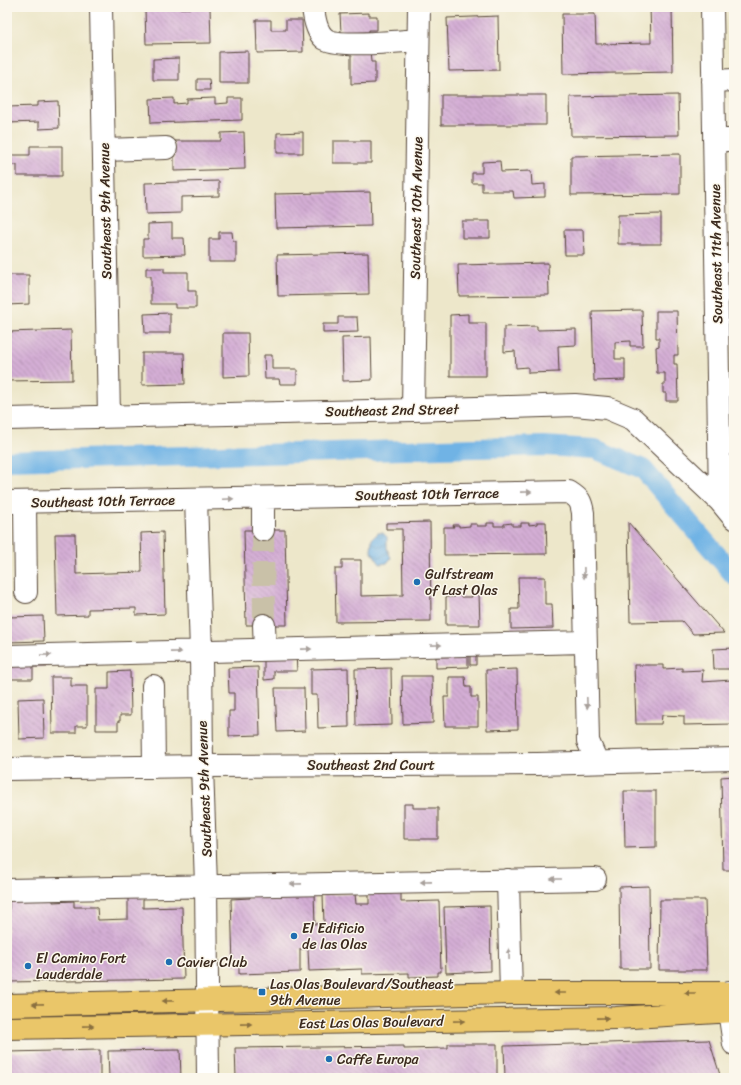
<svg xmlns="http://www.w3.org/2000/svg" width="741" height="1085" font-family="Sriracha,sans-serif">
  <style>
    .water { fill: url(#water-waves); stroke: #566e82 }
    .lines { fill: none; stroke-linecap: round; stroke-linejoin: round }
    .canal { stroke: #70b3e5; stroke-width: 20 }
    .building { fill: url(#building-back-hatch) }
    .minor-tunnel { stroke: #c9c1a8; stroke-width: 22; stroke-dasharray: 22 11; stroke-linecap: butt }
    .minor-casing { stroke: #564638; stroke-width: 24 }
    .major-casing { stroke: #564638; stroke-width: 24 }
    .minor { stroke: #fff; stroke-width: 22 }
    .major { stroke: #eac669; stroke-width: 22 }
    .oneway { fill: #a79f9a }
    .oneway2 { fill: #8a7040 }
    .poi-dot { fill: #1f6fb2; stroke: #fbf7ec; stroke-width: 1.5 }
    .labels { text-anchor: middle; stroke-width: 3; stroke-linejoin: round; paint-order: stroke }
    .street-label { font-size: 14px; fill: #3b2a1e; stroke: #fbf7ec }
    .poi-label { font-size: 14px; fill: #3b2a1e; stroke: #fbf7ec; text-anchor: start }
  </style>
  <defs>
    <pattern id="water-waves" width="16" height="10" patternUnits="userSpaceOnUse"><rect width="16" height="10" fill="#70b3e5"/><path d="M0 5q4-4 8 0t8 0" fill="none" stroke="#5d92b9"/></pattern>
    <pattern id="building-back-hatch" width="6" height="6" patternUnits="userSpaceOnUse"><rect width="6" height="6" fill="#d4aed5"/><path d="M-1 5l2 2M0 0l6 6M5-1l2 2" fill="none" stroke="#ad8eac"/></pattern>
  </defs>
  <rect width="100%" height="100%" fill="#fbf7ec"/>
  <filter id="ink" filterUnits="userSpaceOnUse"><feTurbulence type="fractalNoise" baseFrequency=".025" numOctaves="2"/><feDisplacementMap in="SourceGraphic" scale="8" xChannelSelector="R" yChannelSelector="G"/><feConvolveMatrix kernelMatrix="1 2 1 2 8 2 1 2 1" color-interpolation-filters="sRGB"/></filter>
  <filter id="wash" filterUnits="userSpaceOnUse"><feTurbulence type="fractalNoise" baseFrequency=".012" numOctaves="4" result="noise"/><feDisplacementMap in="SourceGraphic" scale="16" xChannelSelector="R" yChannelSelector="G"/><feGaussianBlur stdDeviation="0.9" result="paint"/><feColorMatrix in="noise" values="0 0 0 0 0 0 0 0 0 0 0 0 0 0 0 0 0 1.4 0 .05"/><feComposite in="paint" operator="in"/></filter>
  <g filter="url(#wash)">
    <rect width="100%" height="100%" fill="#ede7ca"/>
    <path class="water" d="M378,533H383L387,537V549L391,558L387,563L380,564L371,551L372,539Z"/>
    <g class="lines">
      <path class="canal" d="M7,461L544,446L595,449L643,469L734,575"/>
    </g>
    <g id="blocks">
      <path class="building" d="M650,7H672L673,72L563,74L562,14H595L596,44L651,43Z
        M210,8L211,43L146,44L145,9Z
        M369,13V16H377V30H369V32L341,33L340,14Z
        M498,16L499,70L449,71L447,18Z
        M256,20H271V30H286V20H302L303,52L257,53Z
        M370,49L371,62H375V83L351,84V50Z
        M248,51V83H219V52Z
        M179,58V80H153V59Z
        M197,79H209L210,90H197Z
        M441,95H546V125H441Z
        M678,95L679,135L571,136L570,97Z
        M174,98V104L187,103V99L215,98V104L228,103V98H242V120L151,123L150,99Z
        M58,101L59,128L39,129V122L7,123V107L38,106V102Z
        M244,132L245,169L174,171V141H221V133Z
        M303,132V153H277V133Z
        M333,141H371V163H333Z
        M30,146H62V176H17V165H7V155H30Z
        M680,154V194L571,195V156Z
        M500,161L501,172L531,171L532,185L545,184V197L514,198L513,191H482V183H472V173H482V162Z
        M219,181V196L181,197V213L146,214L145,183Z
        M370,192L371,226L276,228L275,194Z
        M661,214V244H618V215Z
        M462,221H490V238H462Z
        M172,223V238H184L185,255L143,256V239H148V224Z
        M564,230H583L584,255H565Z
        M219,232H232L233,241H236V262H209V239H219Z
        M368,253L369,294L278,296L277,255Z
        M548,263L549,295L459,296L458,265Z
        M146,268H164V272H188V291H196V308H175V304H151V276H146Z
        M7,275H29V304L7,305Z
        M642,310L643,346H630V341L615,342V359H625V380L594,381L592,311Z
        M656,311H677L678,355H674V364H677L678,401H666V393H663V384H665V373H657L656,347L659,346V338H656Z
        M170,313V333H145L144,314Z
        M468,314V323H486V376H450V315Z
        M338,317H357L358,332L323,333V324H338Z
        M537,326V330L576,329V345L558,346L559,372L528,373V367L516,368L515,351L504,352V327Z
        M71,330L72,380L7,381V332Z
        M223,333H248L249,376L223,377Z
        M371,337L372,380L343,381L342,338Z
        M142,353H184L185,384L142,385Z
        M264,355H272V369H297V384H280L279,379H265Z
        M430,522L431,621L336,622L335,569H342V560H361V596L403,595L402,529H386V523Z
        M537,522H546L547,554L444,555V527H454L453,525H459V527L470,526V524H477V526H487V523H494V526H504V524L512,523V526H521V523H529V525L537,524Z
        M628,522L724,633L693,634L682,621L630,622Z
        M244,530H285L287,625H246Z
        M163,532L165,614L136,615V608L88,609V615L57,616L55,534H75L76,574L142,572L141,533Z
        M518,577H545V604H552L553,628L511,629V609H519Z
        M472,594H479L480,625H446V597H455V595H461V597H472Z
        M43,616L44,641L8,642V617Z
        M734,648V724L684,725V716L662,715L661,724H636L634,665H663V669L682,668V671L703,670L702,682L731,680L730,669H714L713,649Z
        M470,653H476V665H470Z
        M296,654L297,671H274V679L264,680V655Z
        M468,656V667L436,668V657Z
        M9,659H47V667H33V679H10Z
        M258,667L260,735L229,736V711H234V693H229L228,668Z
        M348,668L349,727L318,728L317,695H311V669Z
        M391,668L392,725L356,726L355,669Z
        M517,669L518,729L487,730L486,670Z
        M130,671L131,715H120V721H118V730H96V689H109V672Z
        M402,676H432L433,723L403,724Z
        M51,677H71V686H87V726H76V733H52Z
        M449,677H465L466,687H471V697H478V726H445L444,697H449Z
        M275,688H304L305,731L277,732Z
        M43,698L44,738L19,739L18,699Z
        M734,776V870H723L721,777Z
        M624,791H656V847L625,848Z
        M404,804H413V808H438V839H404Z
        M649,886L650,969H620L619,887Z
        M401,888V902L439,901L441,972H438V976L409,977V973L362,974V969L309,971L308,949H300V972L239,974V966H233L231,899L250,898V895L314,893L315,924L324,923L323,895L355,894L356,904H369V889Z
        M128,894H143V908L182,907L184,979L7,982V909H9V896H53V902L74,901V907H97L98,920L128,919Z
        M660,900H705L707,970H659Z
        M490,906L491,971L446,973L444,907Z
        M709,1040L721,1078H505L504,1046Z
        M448,1044H497V1078H236L235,1048L404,1046V1049L448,1048Z
        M100,1050V1078H7V1052Z
        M180,1050L181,1078H109L108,1051Z"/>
    </g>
  </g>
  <g filter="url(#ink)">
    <use href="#blocks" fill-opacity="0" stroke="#564638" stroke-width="1"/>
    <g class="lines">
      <path class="minor-tunnel" d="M263,530L264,625"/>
      <defs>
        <path id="minor" d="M101,7L109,416
          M313,7C314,17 316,31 324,38C335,48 402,41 418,40
          M712,7L720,501
          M713,81L734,80
          M714,140H734
          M104,150L166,148
          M413,410L419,7
          M7,419L413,410L575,405L607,408L633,419L720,501L734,518
          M263,498V530
          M196,499L201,651L202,766L206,885L208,1078
          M7,502L569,492C580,499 581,501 583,513L588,741L597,762
          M25,502L26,592
          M264,625L265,650
          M7,656L585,642
          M153,686L154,767
          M7,769L202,766L537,764L734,759
          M508,880L511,993
          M7,890L595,879
          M729,992V1011L734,1044"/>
        <path id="major" d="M7,1005L511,993H734
          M7,1028L616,1018L734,1011"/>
      </defs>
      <use href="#minor" class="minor-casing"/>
      <use href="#major" class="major-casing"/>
      <use href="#minor" class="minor"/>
      <use href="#major" class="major"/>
    </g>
    <defs><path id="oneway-solid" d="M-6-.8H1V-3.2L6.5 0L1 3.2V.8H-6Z"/></defs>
    <g class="oneway">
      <use href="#oneway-solid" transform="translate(526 492) rotate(-1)"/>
      <use href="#oneway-solid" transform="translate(228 499) rotate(-2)"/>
      <use href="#oneway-solid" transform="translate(584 573) rotate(89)"/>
      <use href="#oneway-solid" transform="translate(436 645) rotate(-1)"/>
      <use href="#oneway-solid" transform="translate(306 649) rotate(-1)"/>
      <use href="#oneway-solid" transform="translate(176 652) rotate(-1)"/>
      <use href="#oneway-solid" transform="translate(46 655) rotate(-1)"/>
      <use href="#oneway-solid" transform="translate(587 703) rotate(88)"/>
      <use href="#oneway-solid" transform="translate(556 879) rotate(180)"/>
      <use href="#oneway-solid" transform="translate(426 882) rotate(179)"/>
      <use href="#oneway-solid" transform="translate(296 884) rotate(179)"/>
      <use href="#oneway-solid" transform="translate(509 954) rotate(-91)"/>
    </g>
    <g class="oneway2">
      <use href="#oneway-solid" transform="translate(560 993) rotate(180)"/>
      <use href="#oneway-solid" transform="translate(690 993) rotate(180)"/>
      <use href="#oneway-solid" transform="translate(168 1001) rotate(179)"/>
      <use href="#oneway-solid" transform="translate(38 1004) rotate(179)"/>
      <use href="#oneway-solid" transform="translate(603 1018) rotate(-1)"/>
      <use href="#oneway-solid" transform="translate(459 1021) rotate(-1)"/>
      <use href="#oneway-solid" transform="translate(246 1024) rotate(-1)"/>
      <use href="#oneway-solid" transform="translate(88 1026) rotate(-1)"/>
    </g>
  </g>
  <g class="poi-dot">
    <circle cx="417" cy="582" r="4"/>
    <circle cx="294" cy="936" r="4"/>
    <circle cx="169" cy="962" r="4"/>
    <circle cx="28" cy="966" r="4"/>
    <rect x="258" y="988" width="8" height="8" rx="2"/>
    <circle cx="329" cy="1059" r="4"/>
  </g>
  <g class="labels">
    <g class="street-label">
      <text transform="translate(416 208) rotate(-89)" y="5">Southeast 10th Avenue</text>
      <text transform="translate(105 211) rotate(-91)" y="5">Southeast 9th Avenue</text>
      <text transform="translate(716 254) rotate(-91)" y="5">Southeast 11th Avenue</text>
      <text transform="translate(392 410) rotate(-1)" y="5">Southeast 2nd Street</text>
      <text transform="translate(427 494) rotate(-1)" y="5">Southeast 10th Terrace</text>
      <text transform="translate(103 501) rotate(-1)" y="5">Southeast 10th Terrace</text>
      <text x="371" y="770">Southeast 2nd Court</text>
      <text transform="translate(204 789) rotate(-92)" y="5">Southeast 9th Avenue</text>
      <text transform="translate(371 1022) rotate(-1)" y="5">East Las Olas Boulevard</text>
    </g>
    <g class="poi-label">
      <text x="425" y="579">Gulfstream<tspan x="425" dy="16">of Last Olas</tspan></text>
      <text x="302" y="933">El Edificio<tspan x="302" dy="16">de las Olas</tspan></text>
      <text x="36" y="963">El Camino Fort<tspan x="36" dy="16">Lauderdale</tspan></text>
      <text x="177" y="967">Cavier Club</text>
      <text x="270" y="989">Las Olas Boulevard/Southeast<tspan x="270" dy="16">9th Avenue</tspan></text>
      <text x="337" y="1064">Caffe Europa</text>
    </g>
  </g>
  <rect width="741" height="1085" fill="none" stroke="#fbf7ec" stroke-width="24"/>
</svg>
